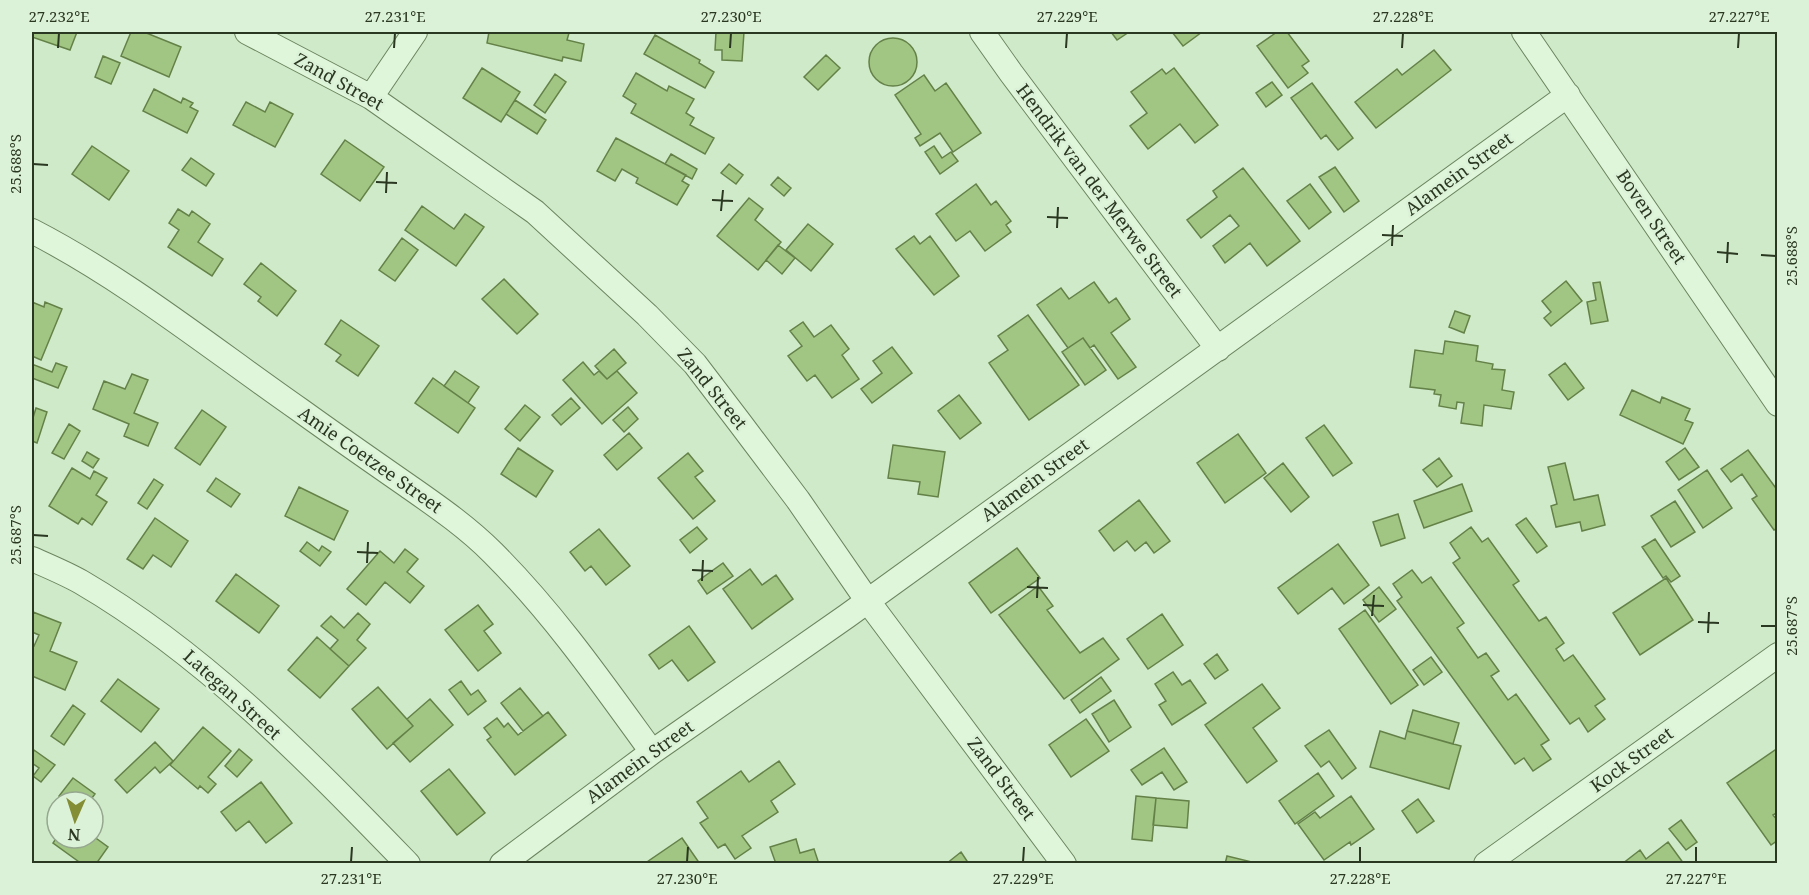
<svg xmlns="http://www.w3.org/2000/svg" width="1809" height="895" font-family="'Noto Serif',serif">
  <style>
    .building { fill: #a1c583; stroke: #648248; stroke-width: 1.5 }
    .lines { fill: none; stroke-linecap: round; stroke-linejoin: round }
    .street-casing { stroke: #6c855f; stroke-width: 26 }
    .street { stroke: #e0f6db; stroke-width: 24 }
    .ticks { fill: none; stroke: #2a3721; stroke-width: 2 }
    .labels { text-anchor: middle; stroke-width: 5; stroke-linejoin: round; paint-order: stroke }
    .street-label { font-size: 18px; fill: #2a3721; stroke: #dcf2d8 }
    .neatline { fill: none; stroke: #2a3721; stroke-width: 2 }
    .ticks-label { font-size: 15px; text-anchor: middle; fill: #2a3721 }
  </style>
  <rect width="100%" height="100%" fill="#cfeac9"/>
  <path class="building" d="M32,32H77L70,50L32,37Z
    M131,32H144L181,47L169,77L121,56Z
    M489,32L569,33L567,40L584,44L581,61L563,57L562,61L487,43Z
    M716,32H744L742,61L722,60V50H715Z
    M1111,32H1129L1117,40Z
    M1172,32H1202L1183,46Z
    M1277,32H1287L1309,61L1302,66L1308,73L1288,88L1257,46Z
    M655,35L700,60L699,63L714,72L705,88L644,54Z
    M869 62a24 24 0 1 1 48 0a24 24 0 1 1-48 0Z
    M1434,50L1451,70L1376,128L1355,102L1397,69L1402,75Z
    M826,55L840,68L818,90L804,77Z
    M103,56L120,63L111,84L95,77Z
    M482,68L520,92L501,122L463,98Z
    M1174,68L1218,125L1195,143L1180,124L1148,149L1130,126L1147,113L1131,92L1162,69L1166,74Z
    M636,73L667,91L669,86L694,99L686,113L694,118L690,125L714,138L705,154L631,113L636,104L623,96Z
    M555,74L566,82L545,113L534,105Z
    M924,75L935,91L946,83L981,133L953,152L940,133L920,146L915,138L921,134L895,95Z
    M1272,82L1282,95L1266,107L1256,93Z
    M1312,83L1353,138L1338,150L1326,135L1321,139L1291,98Z
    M154,89L181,103L183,98L193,103L190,107L198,111L187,133L143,111Z
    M515,100L546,120L537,134L506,114Z
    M246,102L265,112L270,102L293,114L275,147L233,125Z
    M616,138L686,175L682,181L689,185L677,205L636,183L638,178L622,169L615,181L597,171Z
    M345,140L384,167L360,201L321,174Z
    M92,146L129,171L109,200L72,174Z
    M934,146L942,158L951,152L958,161L940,174L925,152Z
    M671,154L697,169L692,179L665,164Z
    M191,158L214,174L206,186L182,170Z
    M729,164L743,175L736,184L721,173Z
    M1335,167L1359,201L1344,212L1319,177Z
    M1243,168L1300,241L1267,266L1250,243L1225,263L1213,246L1239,226L1230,215L1201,238L1187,220L1217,197L1213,191Z
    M778,177L791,188L784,196L771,185Z
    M976,184L991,205L996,201L1011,221L1006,225L1011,232L985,251L970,231L956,241L936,214Z
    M1310,184L1331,212L1309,229L1287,201Z
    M749,198L763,209L755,220L781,242L758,270L717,236Z
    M422,206L454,229L465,214L484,227L456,266L405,230Z
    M178,209L189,216L192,211L210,224L198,242L223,259L212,276L168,247L179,230L169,223Z
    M808,224L833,244L811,271L786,250Z
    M914,236L920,244L930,236L959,276L934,295L896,249Z
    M402,238L418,250L395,281L379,270Z
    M778,245L795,258L782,274L766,260Z
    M261,263L296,291L277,316L258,301L261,297L244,284Z
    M504,279L538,314L517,334L482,299Z
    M1566,281L1582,301L1551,326L1544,318L1551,312L1542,301Z
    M1094,282L1109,303L1116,298L1130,319L1111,333L1136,367L1118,379L1094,345L1090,348L1083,338L1068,348L1037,305L1061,288L1069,299Z
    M1600,282L1608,321L1591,324L1587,302L1596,300L1593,283Z
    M32,302L44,307L45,302L62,309L41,360L32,356Z
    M1455,311L1470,316L1464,333L1449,327Z
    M1028,315L1079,385L1029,420L989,363L1008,350L998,336Z
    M341,320L379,346L358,376L336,361L341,355L325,344Z
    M803,322L814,337L831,325L849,349L842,355L859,379L832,398L815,375L807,381L788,356L802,346L790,331Z
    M1083,338L1106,370L1085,385L1062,352Z
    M1445,341L1478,346L1476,361L1493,364L1492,369L1505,370L1502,390L1514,392L1511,409L1484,405L1482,426L1461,423L1464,403L1457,402L1456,409L1439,406L1441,395L1434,394L1435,390L1410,387L1415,350L1443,354Z
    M892,347L912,373L872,403L861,389L882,373L873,361Z
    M614,349L626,363L607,379L595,366Z
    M583,362L594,375L599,371L607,379L617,371L637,393L602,424L563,380Z
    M56,363L67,367L58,388L32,378V364L52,372Z
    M1565,363L1584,388L1568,400L1549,375Z
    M455,371L479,387L468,403L444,386Z
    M132,374L148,380L134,413L158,423L148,446L124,436L129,424L93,409L104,381L125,389Z
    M433,378L475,408L458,433L415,403Z
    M1632,390L1660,403L1662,397L1690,409L1685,420L1693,423L1683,444L1620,415Z
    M959,395L981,423L960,439L938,411Z
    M571,398L580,408L561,425L552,415Z
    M525,405L540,417L520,441L505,429Z
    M628,407L638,419L624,432L613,420Z
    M36,408L47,412L37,443L32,441V421Z
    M202,410L226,427L200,465L175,448Z
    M69,424L80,431L64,459L52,453Z
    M1324,425L1352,463L1333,476L1306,438Z
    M629,433L642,448L617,470L604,455Z
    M1238,434L1266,473L1225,503L1197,463Z
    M893,445L945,452L938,497L918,494L920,482L888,478Z
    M518,448L553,471L536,497L501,474Z
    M1685,448L1699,467L1679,480L1666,462Z
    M1748,450L1778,491V528L1774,530L1752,499L1757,496L1742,474L1731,482L1721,469Z
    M87,452L99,459L93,468L82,461Z
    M688,453L703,471L695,477L715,501L693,519L658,478Z
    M1439,458L1452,476L1437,487L1423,470Z
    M1283,463L1309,497L1291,512L1264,478Z
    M1565,463L1574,500L1598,495L1605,525L1582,531L1580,522L1556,527L1551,506L1557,504L1548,467Z
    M72,468L90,479L94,471L107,478L96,495L107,502L92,525L82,518L78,524L49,506Z
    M1707,470L1732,508L1703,528L1678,490Z
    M216,478L240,494L231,507L207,491Z
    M154,479L163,485L147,509L138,503Z
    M1462,484L1472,511L1424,528L1414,501Z
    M299,487L348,511L334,540L285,516Z
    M1139,500L1170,541L1154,553L1146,542L1135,551L1127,541L1114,551L1099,531Z
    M1675,501L1695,532L1671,547L1651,516Z
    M1398,514L1405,538L1381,546L1373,522Z
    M155,518L188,541L171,567L153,555L143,569L127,559Z
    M1526,518L1547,546L1537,553L1516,525Z
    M697,527L707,539L690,553L680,540Z
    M1471,527L1482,542L1488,538L1519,581L1513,585L1539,621L1546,617L1564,643L1556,649L1564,661L1573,655L1605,699L1595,706L1605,719L1588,732L1579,718L1570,724L1453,563L1460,558L1450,543Z
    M599,529L630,566L606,585L591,566L585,571L570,552Z
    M1655,539L1680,576L1671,582L1666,576L1663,578L1642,547Z
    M307,542L319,551L322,546L331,552L320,566L300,551Z
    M1338,544L1369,585L1344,604L1332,588L1298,614L1278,588Z
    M1017,548L1040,578L991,613L969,583Z
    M405,549L418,559L407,572L424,586L410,603L385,582L366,605L347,589L380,551L394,563Z
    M723,563L733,576L707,594L698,581Z
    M750,569L762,585L776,575L793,599L752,629L723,589Z
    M1412,570L1422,583L1431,577L1464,623L1457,628L1478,658L1486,653L1499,671L1491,676L1508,700L1516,694L1549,740L1541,745L1551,759L1533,771L1524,758L1515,764L1397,601L1402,597L1393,584Z
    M236,574L279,606L259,633L216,601Z
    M1666,578L1693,620L1640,655L1613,613Z
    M1038,586L1053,606L1047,610L1080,653L1103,638L1119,659L1064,699L999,615Z
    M1379,587L1396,609L1379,622L1363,600Z
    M478,605L493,624L484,631L501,653L478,671L445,630Z
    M1365,610L1418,685L1391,704L1339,629Z
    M33,612L61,623L50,651L77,662L65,690L32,676V645L34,646L39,635L32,632Z
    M358,613L370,624L357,640L366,648L349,666L330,649L338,640L321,626L331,616L344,628Z
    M1162,614L1183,645L1148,669L1127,639Z
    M689,626L715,662L688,681L672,660L659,669L649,655Z
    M317,637L349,666L320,698L288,670Z
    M1217,654L1228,670L1215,679L1204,664Z
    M1431,657L1442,672L1424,685L1413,670Z
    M1173,672L1182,685L1190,680L1206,703L1172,725L1159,705L1166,701L1155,684Z
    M1101,677L1111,691L1080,713L1071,700Z
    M118,679L159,709L141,732L101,701Z
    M461,681L471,695L478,690L486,701L468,715L449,690Z
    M1262,684L1280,708L1253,728L1277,761L1247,783L1205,725Z
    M378,687L413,726L387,749L352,709Z
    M520,688L543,716L523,731L501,703Z
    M430,699L453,725L410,762L393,743L413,726L407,719Z
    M1114,700L1131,727L1109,742L1092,714Z
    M73,705L85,714L64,745L51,736Z
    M1413,710L1459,723L1453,744L1407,731Z
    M548,712L566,735L515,775L487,740L491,737L484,728L497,718L504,727L508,723L518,735Z
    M1086,719L1109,751L1071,777L1049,745Z
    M203,727L231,751L208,777L216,784L208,793L200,786L198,789L170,765Z
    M1329,730L1356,768L1342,779L1329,761L1321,767L1305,746Z
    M1380,731L1405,739L1407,731L1461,746L1449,789L1370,767Z
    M155,742L173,761L160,773L155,767L127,793L115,780Z
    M1164,748L1187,782L1174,790L1162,772L1142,785L1131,770Z
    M1778,748V812L1773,815L1778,821V840L1771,845L1727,783Z
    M239,749L252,760L237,777L225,766Z
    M34,750L55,765L41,782L33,776L39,768L32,763V754Z
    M779,761L795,784L771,801L778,812L742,836L751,848L735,859L725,844L718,848L700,823L708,818L697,802L741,771L749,782Z
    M449,769L485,813L457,835L421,791Z
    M1318,773L1334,796L1295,824L1279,801Z
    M73,778L95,794L89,802H85L74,793L68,802L59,796Z
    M261,782L292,823L266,843L249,821L236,831L221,812Z
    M1136,796L1156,798L1152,841L1132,839Z
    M1351,796L1374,829L1351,845L1350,842L1324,860L1298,824L1315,812L1320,818Z
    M1156,798L1189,801L1187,828L1153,825Z
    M1418,799L1434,821L1417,833L1402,811Z
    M1681,820L1697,842L1686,850L1669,829Z
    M93,836L108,847L96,864H82L53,843L57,837L93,838Z
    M682,838L700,864H644Z
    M796,839L800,853L814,849L819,864H767L775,861L770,847Z
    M1668,842L1684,864H1622L1640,850L1646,859Z
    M961,852L969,864H946Z
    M1227,856L1252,862V864H1225Z"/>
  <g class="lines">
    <defs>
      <path id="street" d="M247,32L371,97L535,212L647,315L695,364L740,423L798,500L867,600L1064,864
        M982,32L1011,73L1218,349
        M1524,32L1778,404
        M371,97L415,32
        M32,231C127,280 211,348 300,410C336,436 372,461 408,486C438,507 467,527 493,553C554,614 602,683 652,752
        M32,559C48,566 65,573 81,582C206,655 308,761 408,864
        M502,864L652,752L847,616L1568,95
        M1486,864L1778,655"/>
    </defs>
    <use href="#street" class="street-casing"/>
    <use href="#street" class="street"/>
  </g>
  <path class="ticks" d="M58,48L59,33M394,48L395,33M730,48L731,33M1066,48L1067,33M1402,48L1403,33M1738,48L1739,33M33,164L48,165M376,182L397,183M386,193L387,172M712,200L733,201M721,211L723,190M1047,217L1068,218M1057,228L1058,207M1382,235L1403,236M1392,246L1393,225M1717,252L1738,254M1761,255L1776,256M1727,263L1728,242M33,535L48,536M357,552L378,553M367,563L368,542M692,570L713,571M702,581L703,560M1027,587L1048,588M1037,598L1038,577M1363,605L1384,606M1372,616L1374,595M1698,622L1719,623M1761,626H1776M1708,633L1709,612M351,862L352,847M687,862L688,847M1023,862L1024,847M1360,862V847M1696,862V847"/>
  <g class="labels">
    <g class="street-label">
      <text transform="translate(339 82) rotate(29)" y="6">Zand Street</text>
      <text transform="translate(1459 174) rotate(-36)" y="6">Alamein Street</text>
      <text transform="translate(1099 191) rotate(53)" y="6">Hendrik van der Merwe Street</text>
      <text transform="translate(1651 217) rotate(56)" y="6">Boven Street</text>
      <text transform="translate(712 389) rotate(51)" y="6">Zand Street</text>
      <text transform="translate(370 460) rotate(35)" y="6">Amie Coetzee Street</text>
      <text transform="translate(1035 480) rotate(-36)" y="6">Alamein Street</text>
      <text transform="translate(232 695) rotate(42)" y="6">Lategan Street</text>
      <text transform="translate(1632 760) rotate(-36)" y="6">Kock Street</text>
      <text transform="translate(640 762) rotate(-36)" y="6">Alamein Street</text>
      <text transform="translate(1001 779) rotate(53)" y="6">Zand Street</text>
    </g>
  </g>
  <rect width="1809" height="895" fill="none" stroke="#dcf2d8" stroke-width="66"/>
  <g transform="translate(75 820) rotate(183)"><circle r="28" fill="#dcf2d8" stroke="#95a78f" stroke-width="1.5"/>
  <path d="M0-4.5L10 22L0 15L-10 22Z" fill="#848e35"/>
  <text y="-9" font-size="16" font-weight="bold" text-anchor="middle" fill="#2a3721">N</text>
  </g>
  <rect x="33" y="33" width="1743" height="829" class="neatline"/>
  <g class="ticks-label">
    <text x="59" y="22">27.232°E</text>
    <text x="395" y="22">27.231°E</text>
    <text x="731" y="22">27.230°E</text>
    <text x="1067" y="22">27.229°E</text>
    <text x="1403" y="22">27.228°E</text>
    <text x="1739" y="22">27.227°E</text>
    <text transform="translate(16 164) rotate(-90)" y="5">25.688°S</text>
    <text transform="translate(1792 256) rotate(-90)" y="5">25.688°S</text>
    <text transform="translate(16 535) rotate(-90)" y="5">25.687°S</text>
    <text transform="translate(1792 626) rotate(-90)" y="5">25.687°S</text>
    <text x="351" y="884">27.231°E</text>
    <text x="687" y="884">27.230°E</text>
    <text x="1023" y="884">27.229°E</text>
    <text x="1360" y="884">27.228°E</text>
    <text x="1696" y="884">27.227°E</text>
  </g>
</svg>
